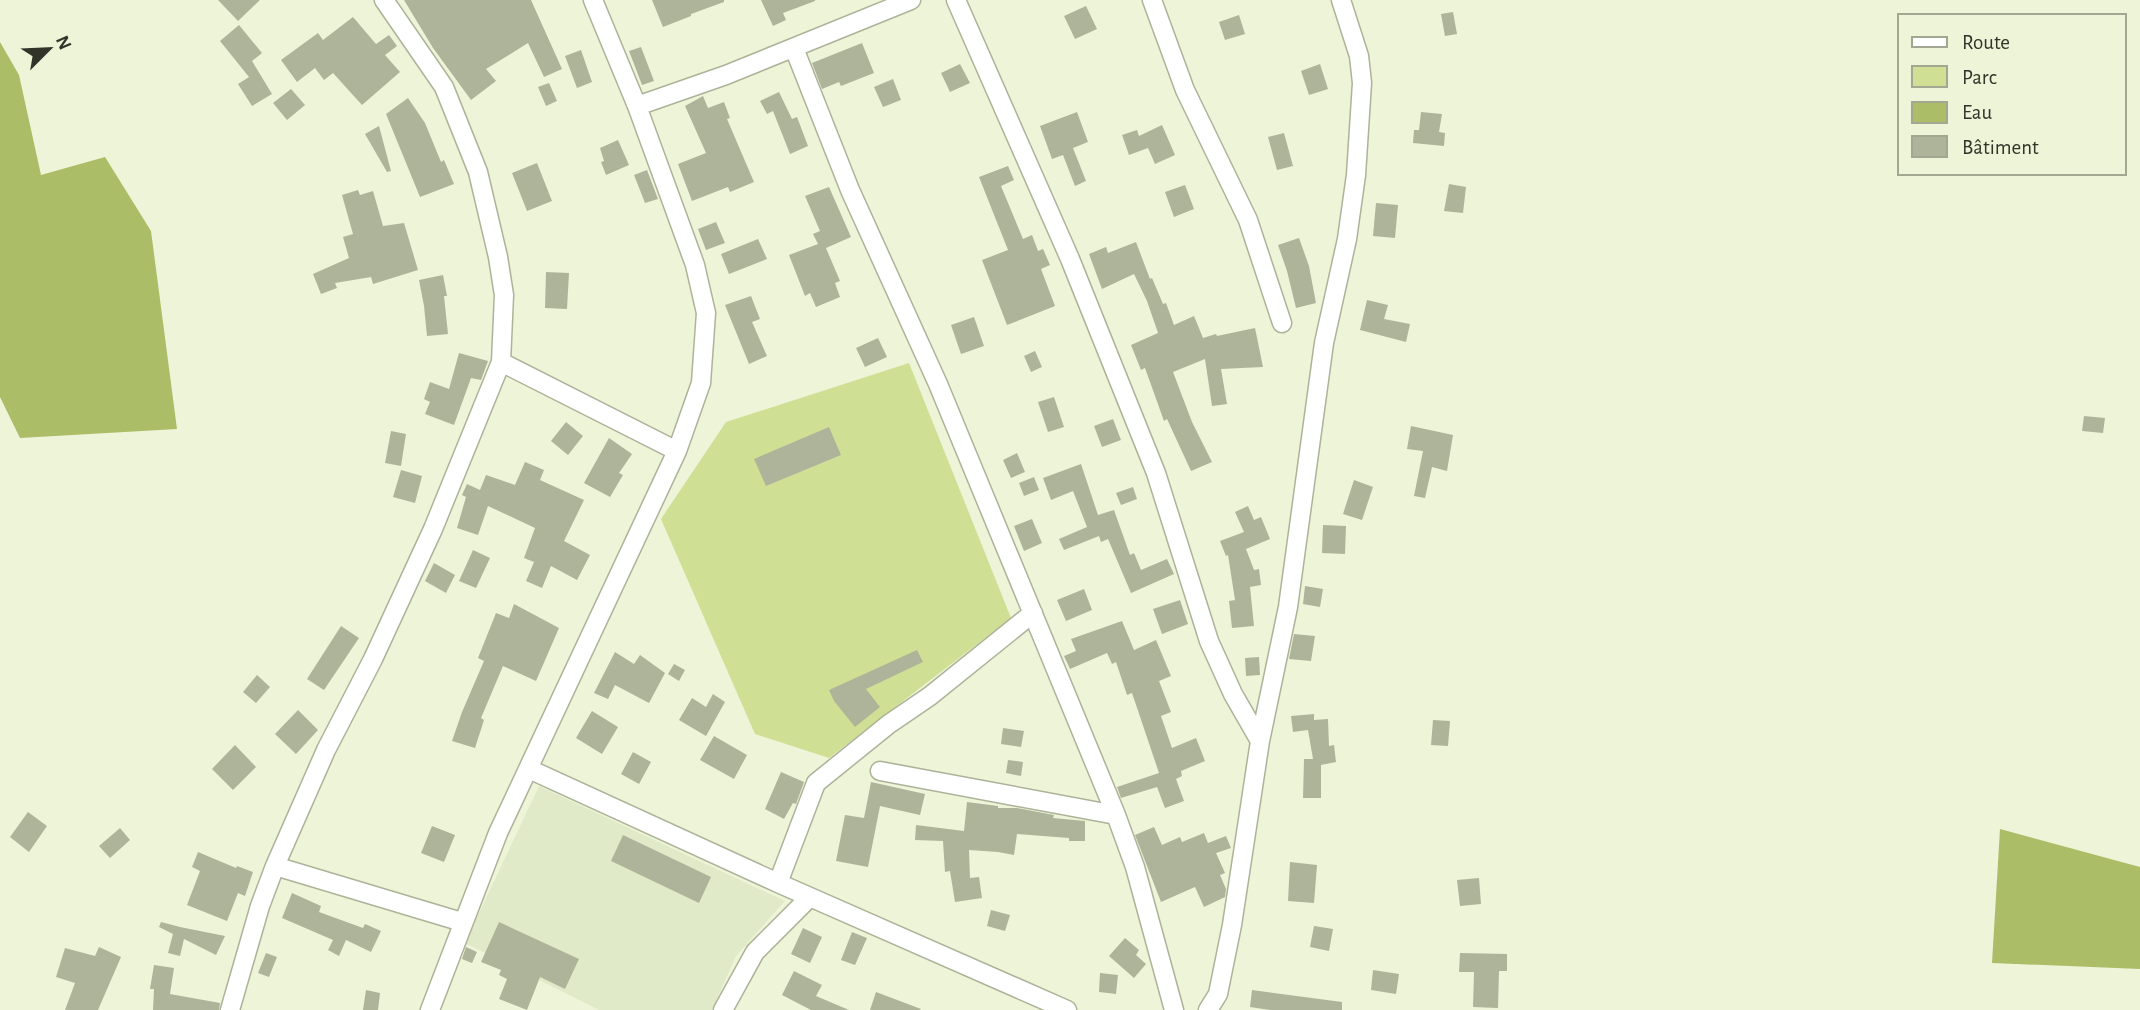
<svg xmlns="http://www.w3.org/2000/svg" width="2140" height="1010" font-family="'Alegreya Sans',sans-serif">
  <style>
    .built { fill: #e1eac8 }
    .green { fill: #cfe094 }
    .water { fill: #abbd67 }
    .building { fill: #aeb49a }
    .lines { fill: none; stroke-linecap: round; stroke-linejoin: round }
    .minor-casing { stroke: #adb399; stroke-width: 21 }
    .minor { stroke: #fff; stroke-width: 18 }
  </style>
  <rect width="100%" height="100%" fill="#edf4d8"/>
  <path class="built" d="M539,786L785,901L736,956L712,1010H599L465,943Z"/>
  <path class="green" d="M909,363L1011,618L829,758L755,734L661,519L726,422Z"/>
  <path class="water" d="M0,42L19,75L41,175L105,157L151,231L177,429L20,438L0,397Z
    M2000,829L2140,867V969L1992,963Z"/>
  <path class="building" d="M218,0H260L238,21Z
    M404,0H531L562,69L544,77L528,43L486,69L496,81L471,100L433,48Z
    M652,0H724V2L691,14V16L663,27Z
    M761,0H815V1L783,13L786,20L773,26Z
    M1086,6L1097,29L1075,39L1064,16Z
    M1453,12L1457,34L1445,36L1441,14Z
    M1239,15L1245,34L1225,40L1219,22Z
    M353,17L376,44L389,35L397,46L385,55L400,72L362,105L333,73L324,80L315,68L297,82L281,60L318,33L323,40Z
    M239,25L262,53L252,61L272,94L252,106L238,84L249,77L220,41Z
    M862,43L874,73L841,86L839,82L822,89L812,63Z
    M641,47L654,81L642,85L629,51Z
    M581,50L592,82L577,88L565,56Z
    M960,64L970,83L950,92L941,73Z
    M1320,64L1328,89L1309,95L1301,71Z
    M893,79L901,100L883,107L874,87Z
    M549,83L557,101L546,106L538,87Z
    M291,89L305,105L287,120L273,103Z
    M779,92L792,119L797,117L808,146L790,154L773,111L767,114L760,101Z
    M703,96L708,108L724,102L730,118L727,119L754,182L730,192L728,187L692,201L678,164L706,153L685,106Z
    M408,98L425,123L441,162L444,160L454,184L420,197L386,114Z
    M1077,112L1088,142L1073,148L1086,181L1075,186L1063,155L1052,159L1040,126Z
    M1421,112L1442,114L1439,132L1445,133L1444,146L1413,143L1414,130H1419Z
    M1162,125L1175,155L1155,164L1148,148L1129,155L1122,135L1137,130L1139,136Z
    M379,126L391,171L387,172L365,134Z
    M1284,133L1293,166L1277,170L1268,137Z
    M618,140L629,165L606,175L601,162L604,161L600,148Z
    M537,163L552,201L527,211L512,173Z
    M1008,166L1014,180L1001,186L1023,239L1032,235L1038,251L1043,249L1050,265L1041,269L1055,306L1007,325L982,260L1008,250L979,177Z
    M647,170L658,199L645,203L634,175Z
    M1449,184L1466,187L1463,213L1444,211Z
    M1185,185L1194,209L1174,217L1165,192Z
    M829,187L851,237L826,248L840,281L835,283L840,297L816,307L810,293L805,296L789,255L818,244L813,234L820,231L805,196Z
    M358,190L360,195L373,191L383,226L404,223L418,270L373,284L371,277L335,283L337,288L321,294L313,274L349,258L343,237L353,234L342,195Z
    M1376,203L1398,205L1395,238L1373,236Z
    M716,222L725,243L706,250L698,229Z
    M1299,238L1309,266L1316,303L1296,308L1287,271L1278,245Z
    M758,239L767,259L729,274L721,254Z
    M1136,242L1150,279L1152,278L1163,304L1166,303L1174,325L1194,316L1203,338L1216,334L1217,336L1255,328L1263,367L1221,369L1227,404L1212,406L1205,359L1173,372L1192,422L1212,462L1191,471L1167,419L1164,421L1145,368L1141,370L1131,345L1158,333L1147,301L1134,274L1102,289L1089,254L1106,247L1108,253Z
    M546,272L569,273L567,309L545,308Z
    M443,275L447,296H444L448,334L427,336L424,306L419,280Z
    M751,296L760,319L752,322L767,356L749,364L725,305Z
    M1367,300L1388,305L1384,319L1410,324L1406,342L1360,330Z
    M974,317L984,346L961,354L951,325Z
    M878,338L887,357L865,367L856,348Z
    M1035,351L1042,367L1031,372L1024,356Z
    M459,353L488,361L481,380L471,378L454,425L425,414L430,402L424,399L430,382L449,389Z
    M1054,397L1064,427L1048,432L1038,402Z
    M2084,416L2105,418L2103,433L2082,431Z
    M1113,419L1121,440L1102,447L1094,426Z
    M566,422L583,436L568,455L551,441Z
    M1411,426L1453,435L1447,471L1432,467L1425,498L1414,496L1423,451L1407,449Z
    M829,427L841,455L766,486L754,459Z
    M391,431L406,434L401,466L385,463Z
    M609,438L632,454L619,473L623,475L610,497L584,483Z
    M1017,453L1025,472L1011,478L1003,460Z
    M525,462L544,470L540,480L584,500L564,541L590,555L577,580L551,566L542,588L526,581L534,562L524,558L535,528L488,506L478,535L457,528L466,497L462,495L467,484L480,490L486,475L515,485Z
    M1081,464L1098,515L1114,510L1130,555L1134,553L1141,570L1167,559L1174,574L1131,593L1108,539L1101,542L1099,536L1064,550L1059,539L1087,527L1073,491L1051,500L1043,478Z
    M401,470L422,476L415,503L393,497Z
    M1034,477L1039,490L1024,496L1019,483Z
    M1354,480L1373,487L1362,520L1343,514Z
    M1133,487L1137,499L1121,505L1116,493Z
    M1248,506L1254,520L1261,517L1270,539L1246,549L1254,570L1259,569L1261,585L1250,587L1254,626L1232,628L1229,601L1235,600L1228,555L1226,556L1220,541L1244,532L1235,512Z
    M1032,519L1042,543L1024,551L1014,526Z
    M1323,525L1346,526L1345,554L1322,553Z
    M473,550L490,558L476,588L459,581Z
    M434,563L455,575L446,593L425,581Z
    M1305,586L1323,589L1320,607L1303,604Z
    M1084,589L1092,610L1066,621L1057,600Z
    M1180,600L1188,624L1162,634L1153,609Z
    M514,604L559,628L536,681L503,666L481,718L484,720L475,748L452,741L462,712L484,661L478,658L496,613L509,618Z
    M1122,621L1134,650L1156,640L1171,676L1159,681L1171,712L1161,716L1172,748L1196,738L1205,761L1181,771L1182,776L1176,779L1184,801L1165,808L1157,787L1121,798L1117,787L1159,773L1132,693L1127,695L1116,662L1112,664L1107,653L1070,669L1064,656L1076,651L1071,639Z
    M341,626L359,638L324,690L307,679Z
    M1294,634L1315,636L1311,661L1289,659Z
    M917,650L923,662L866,689L880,707L855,727L834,701L829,690Z
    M615,652L634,664L640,655L665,673L649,703L615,685L608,699L594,693Z
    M1259,657L1260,675L1246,676L1245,658Z
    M674,664L685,670L679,681L668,674Z
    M257,675L270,687L256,703L243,692Z
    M713,694L725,702L706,736L679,720L692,698L706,707Z
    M298,710L318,730L296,754L275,734Z
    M592,711L618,727L602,754L576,738Z
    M1314,714V720L1328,719L1329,746L1334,745L1336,762L1321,765V798H1303L1304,759H1313L1308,730L1293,732L1291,716Z
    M1433,720L1450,721L1448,746L1431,745Z
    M1003,728L1024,731L1021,747L1001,744Z
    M714,736L747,755L734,779L700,760Z
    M235,745L256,767L233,790L212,769Z
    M633,752L651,762L639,784L621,774Z
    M1008,760L1023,762L1021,776L1006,773Z
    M781,772L804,782L796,804L793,803L784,819L765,809Z
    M871,782L925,794L920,815L880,806L868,867L836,861L845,815L864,818Z
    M967,802L998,806V808H1017L1054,815L1053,818L1085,821V841H1069V838L1017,834L1014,855L998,852L969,850L970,878L979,877L982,898L955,902L950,871L945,872L943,841L915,840L916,825L964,831Z
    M28,812L47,826L29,852L10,837Z
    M432,826L455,835L444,862L421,853Z
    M1154,827L1162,845L1180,837L1182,842L1204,833L1208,843L1226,836L1231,848L1216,853L1225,873L1220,875L1226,889L1225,897L1204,907L1195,887L1161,902L1135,835Z
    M120,828L130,840L110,858L99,846Z
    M623,835L711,877L699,903L611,861Z
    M198,852L236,868L237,866L253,872L245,896L238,893L227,921L187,905L200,871L192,867Z
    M1290,862L1317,865L1314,903L1288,901Z
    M1479,878L1481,904L1460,906L1457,880Z
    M292,893L321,906L319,912L363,928L365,924L381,931L371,952L346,940L339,956L328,950L333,940L282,918Z
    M991,910L1010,915L1005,931L987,926Z
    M161,922L180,927L225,936L216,955L184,939L180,956L168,953L173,934L159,927Z
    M499,922L579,959L565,989L540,977L527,1010L499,999L507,979L499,975L501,970L481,962Z
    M1314,926L1333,929L1329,951L1310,947Z
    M803,928L822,937L810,963L791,954Z
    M852,932L867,938L855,965L841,960Z
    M1125,938L1139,950L1136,955L1146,964L1134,978L1109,956Z
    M99,947L121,957L98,1010H65L75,983L56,977L65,948L95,956Z
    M466,947L477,952L472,963L462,959Z
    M266,953L277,957L269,977L258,973Z
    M1460,953L1507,954V971H1499L1498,1008L1473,1007L1474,972H1459Z
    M154,965L174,968L170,994L220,1003L219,1010H153L154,989H150Z
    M1373,970L1399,974L1396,994L1371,990Z
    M794,971L822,985L816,996L849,1010H811L782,995Z
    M1100,973L1118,975L1116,994L1099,992Z
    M366,990L380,993L378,1010H363Z
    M1252,990L1342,1002V1010H1270L1250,1007Z
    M876,992L921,1009L920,1010H870Z"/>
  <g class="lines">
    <defs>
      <path id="minor" d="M956,0L1070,259L1156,473L1209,641L1233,694L1260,741
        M1152,0L1185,90L1248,220L1282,323
        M794,48L850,190L938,384L1116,815L1135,867L1174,1010
        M637,106L726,75L911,0
        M501,362L677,451
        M529,769L778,883L1067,1010
        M880,771L1116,815
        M275,866L462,922
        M778,883L816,783L889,724L930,696L1033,613
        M230,1010L260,906L275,866L326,750L373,659L433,529L501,362L504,295L498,257L478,172L444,87L384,0
        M430,1010L498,833L677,451L701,383L706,313L695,265L637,106L593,0
        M723,1010L755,952L810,897
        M1208,1010L1218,994L1232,925L1260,741L1288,607L1324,343L1347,239L1356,175L1362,83L1359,56L1341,0"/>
    </defs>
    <use href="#minor" class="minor-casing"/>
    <use href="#minor" class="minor"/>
  </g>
  <rect x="1898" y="14" width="228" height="161" fill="#edf4d8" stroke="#a2a792" stroke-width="2"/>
  <rect x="1912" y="37" width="35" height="10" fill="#ffffff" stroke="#a2a792" stroke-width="2"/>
  <text x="1962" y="49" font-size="21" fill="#32342a">Route</text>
  <rect x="1912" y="66" width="35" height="21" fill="#cfe094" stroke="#a2a792" stroke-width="2"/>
  <text x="1962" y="84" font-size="21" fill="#32342a">Parc</text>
  <rect x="1912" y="102" width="35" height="21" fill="#abbd67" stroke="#a2a792" stroke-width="2"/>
  <text x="1962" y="119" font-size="21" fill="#32342a">Eau</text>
  <rect x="1912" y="136" width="35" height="21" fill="#aeb49a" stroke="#a2a792" stroke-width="2"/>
  <text x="1962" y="154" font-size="21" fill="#32342a">Bâtiment</text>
  <g transform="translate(49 49) rotate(66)" stroke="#edf4d8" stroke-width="5" paint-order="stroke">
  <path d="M0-5L12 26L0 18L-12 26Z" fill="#32342a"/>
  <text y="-10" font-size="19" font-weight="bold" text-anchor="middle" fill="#32342a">N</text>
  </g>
</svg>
